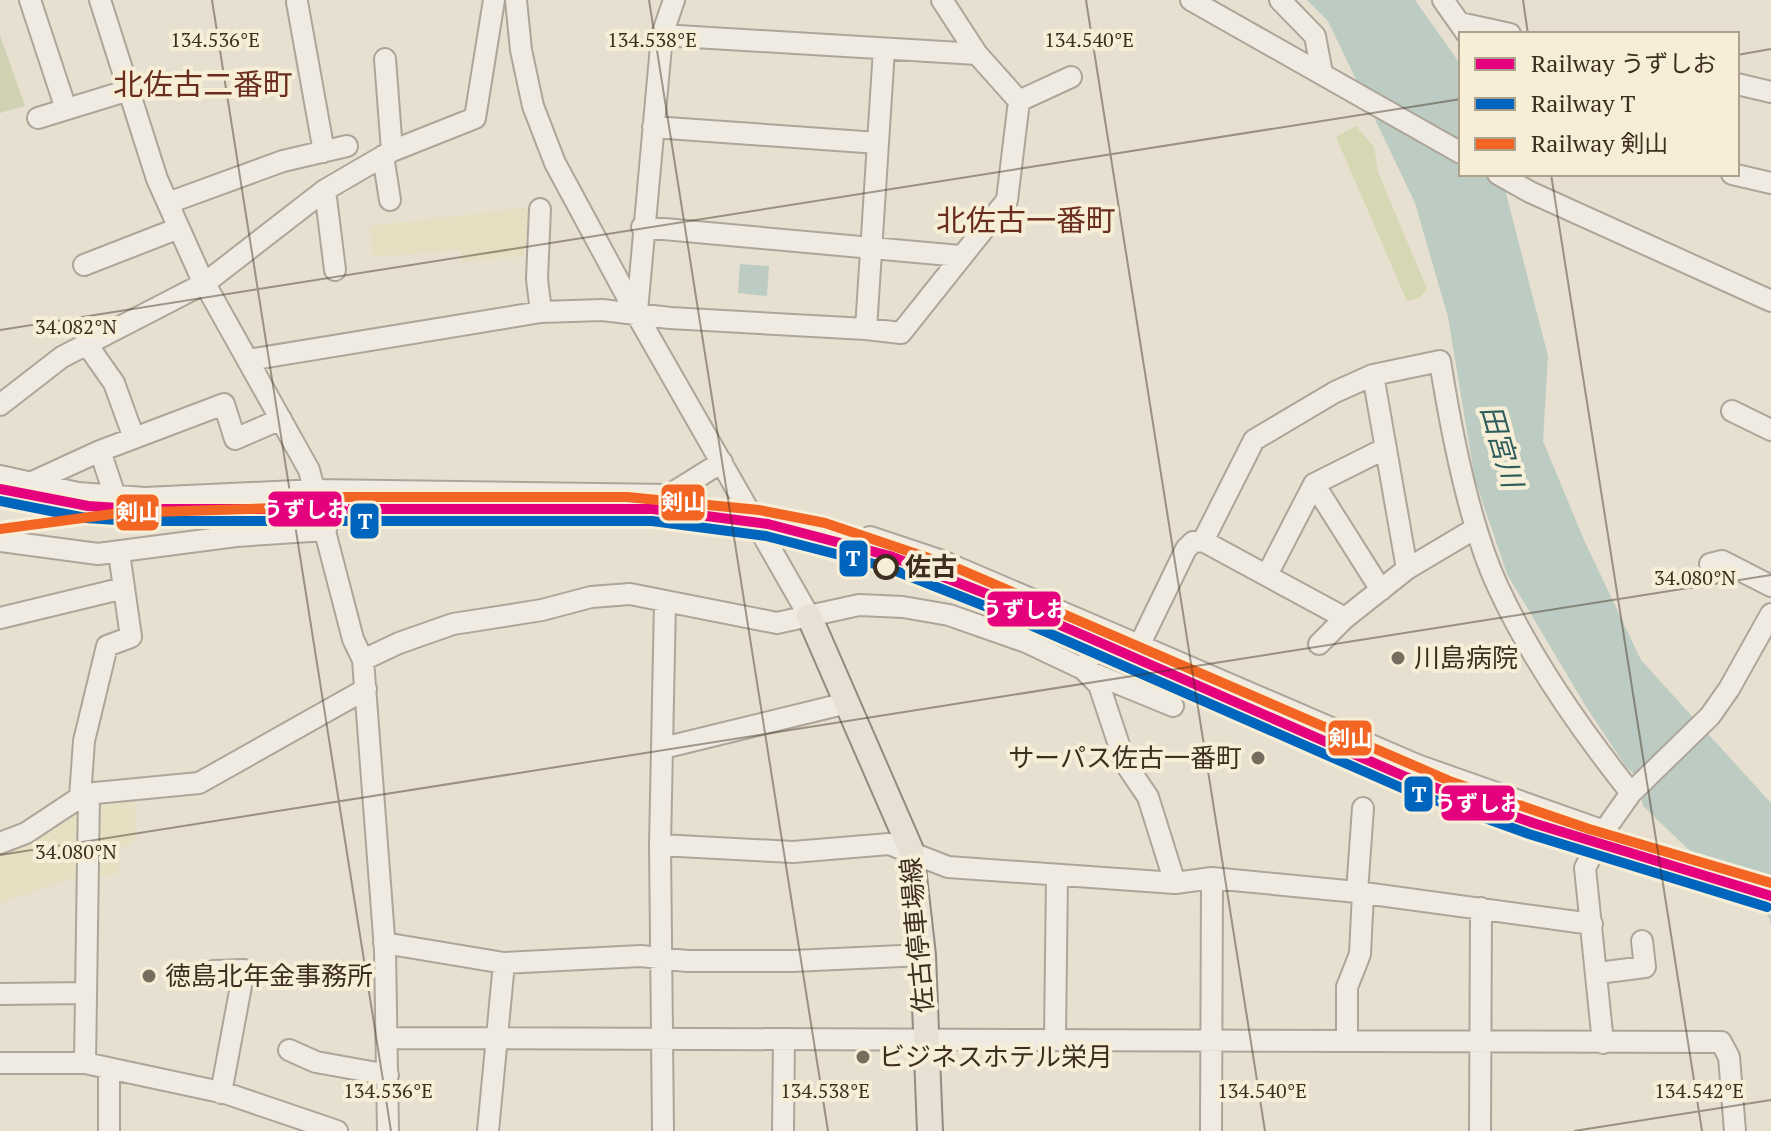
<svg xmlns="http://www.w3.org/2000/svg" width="1771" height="1131" font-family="'PT Serif','Noto Sans JP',serif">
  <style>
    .farmland { fill: #e6dfc2 }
    .green { fill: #d6d7b3 }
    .cemetery { fill: #d1d1b3 }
    .water { fill: #bcccc2 }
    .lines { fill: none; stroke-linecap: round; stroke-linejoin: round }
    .minor-casing { stroke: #ada599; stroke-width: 24 }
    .major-casing { stroke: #928b80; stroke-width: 28 }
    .minor { stroke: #efebe3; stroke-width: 20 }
    .major { stroke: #e6e1d4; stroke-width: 24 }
    .rail-1-casing { stroke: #f7eed8; stroke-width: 16 }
    .rail-2-casing { stroke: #f7eed8; stroke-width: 16 }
    .rail-3-casing { stroke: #f7eed8; stroke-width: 16 }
    .rail-1 { stroke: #e5007d; stroke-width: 10 }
    .rail-2 { stroke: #0065bd; stroke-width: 10 }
    .rail-3 { stroke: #f26522; stroke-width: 10 }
    .ticks { fill: none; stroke: #3d2e20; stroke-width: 2; stroke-opacity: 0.45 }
    .stop-dot { fill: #f7eed8; stroke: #3d2e20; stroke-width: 4 }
    .poi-dot { fill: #786c5e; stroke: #f7eed8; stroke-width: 3 }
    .labels { text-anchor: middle; stroke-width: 8; stroke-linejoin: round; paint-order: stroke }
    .stop-label { font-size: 26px; font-weight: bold; fill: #3d2e20; stroke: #f7eed8; text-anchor: start }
    .poi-label { font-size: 26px; fill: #3d2e20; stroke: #f7eed8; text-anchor: start }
    .street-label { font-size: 26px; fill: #3d2e20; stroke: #f7eed8 }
    .water-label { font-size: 28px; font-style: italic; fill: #2f5d5a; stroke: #f7eed8 }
    .quarter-label { font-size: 30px; fill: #6b2e1e; stroke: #f7eed8 }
    .ticks-label { font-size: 20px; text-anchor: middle; fill: #3d2e20; stroke: #f7eed8; stroke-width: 8; stroke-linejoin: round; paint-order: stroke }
    .line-badge { stroke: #f7eed8; stroke-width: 3 }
    .badge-label { font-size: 22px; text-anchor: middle; font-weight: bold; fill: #fff }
  </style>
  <rect width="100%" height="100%" fill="#e7e0d1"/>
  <path class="farmland" d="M530,207L524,256L463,262L461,250L373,257L370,226Z
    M135,800L136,839L116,852L119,873L99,877L102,806Z
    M83,808L77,877L0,903V849Z"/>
  <path class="green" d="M1356,126L1374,147L1378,172L1427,289L1419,298L1407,301L1336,137Z"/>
  <path class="cemetery" d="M0,35L25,106L0,113Z"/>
  <path class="water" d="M1307,0H1415L1461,65V174H1501L1548,356L1543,441L1584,540L1641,660L1771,803V924L1769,917L1709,869L1643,806L1636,776L1626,767L1585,705L1507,574L1475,480L1448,317L1415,203L1328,21Z
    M740,264L769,266L767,296L738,293Z"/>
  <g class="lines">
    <defs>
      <path id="minor" d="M30,0L66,109
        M100,0L157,179L200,275L309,470L353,639L363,660L385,950L388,1131
        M516,0L521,50L533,106L555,163L637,315L809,616
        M942,0L977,54
        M1191,0L1461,153
        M1280,0L1315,36L1322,73
        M1443,0L1467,34
        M297,2L324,152
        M1460,23L1510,34
        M662,35L977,54L1019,101L1007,200L901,333L866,329
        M385,59L392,151
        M1737,84L1771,92
        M1019,101L1071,77
        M38,118L129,90
        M878,143L884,49
        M383,156L390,200
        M1498,174L1530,192L1771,301
        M1732,174L1771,183
        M325,190L335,270
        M168,203L283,161L347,146
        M540,209L537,279L541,312
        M642,227L960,256
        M84,265L179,228
        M637,311L662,35L674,0
        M88,346L114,383L134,438
        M248,360L541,312L602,310L670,318L866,329L878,143L653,127
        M0,405L62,357L205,283L325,190L392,151L475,118L494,0
        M1732,411L1771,430
        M100,451L115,496
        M0,476L78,493L145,498L317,490L669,495L722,462
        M28,484L100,451L224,404L235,439L281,419
        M1314,484L1381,590
        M1476,528L1407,569L1373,375L1440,361C1451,430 1469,525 1498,587C1532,661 1580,729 1631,793
        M870,537L942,561L1106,631
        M0,541L98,554L236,536L326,530
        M1203,541L1254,440L1335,392L1373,375
        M1710,564L1722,561L1771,586
        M1267,575L1314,484L1386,448
        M665,602L660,845L793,852L889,844L948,867L1175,883L1212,878L1357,892L1592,924
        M0,618L124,588
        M1319,644L1345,618
        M1139,646L1186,549L1193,542L1203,541L1345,618L1407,569
        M363,660L399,643L453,624L542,610L591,597L630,594L777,623L859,605L903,607L949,615L1026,642L1083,669L1106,631L1417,765L1604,831
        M1083,669L1099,685L1125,763L1148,797L1175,883
        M1090,672L1173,706
        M663,748L847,703
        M80,797L84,741L107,646L131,637L119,553
        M0,843L26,833L85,794L199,783L366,689
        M660,845L663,1131
        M1357,892L1363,808
        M384,943L504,963L641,956L687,961H793L923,955
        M214,971L244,970L221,1093
        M1598,973L1645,967L1642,941
        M0,994L85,993
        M388,1038L1721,1042L1729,1057L1735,1131
        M1055,1038L1057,875
        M1347,1041V987L1360,954L1363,893
        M1603,1043L1585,868L1604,831L1631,793L1710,716L1729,689L1771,614
        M289,1050L316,1062L388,1075
        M0,1063H85L225,1093L337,1131
        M85,1063L89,794
        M109,1070V1131
        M488,1131L504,963
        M783,1131L784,1039
        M1211,1131L1212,878
        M1480,1131L1481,908"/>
      <path id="major" d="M809,616L911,850L923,955L930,1131"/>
    </defs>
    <use href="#minor" class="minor-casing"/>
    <use href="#major" class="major-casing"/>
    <use href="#minor" class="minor"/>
    <use href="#major" class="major"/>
    <defs>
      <path id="rail-1" d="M0,489L88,506L134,509H653L768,524L890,556L1010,603L1406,777L1533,823L1771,896"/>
      <path id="rail-2" d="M0,501L86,518L133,521H652L766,536L886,567L1005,614L1402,788L1529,834L1767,907"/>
      <path id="rail-3" d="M297,497H627L759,510L825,523L952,566L1452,782L1589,829L1771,883
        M0,529L120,513L276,508"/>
    </defs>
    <use href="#rail-1" class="rail-1-casing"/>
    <use href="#rail-2" class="rail-2-casing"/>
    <use href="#rail-3" class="rail-3-casing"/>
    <use href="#rail-1" class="rail-1"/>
    <use href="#rail-2" class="rail-2"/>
    <use href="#rail-3" class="rail-3"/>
  </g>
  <path class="ticks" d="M212,0L391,1131M649,0L828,1131M1086,0L1265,1131M1523,0L1528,34M1737,55L1771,49M1551,174L1702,1131M0,330L1461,99M0,855L1771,575M1574,1131L1771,1100"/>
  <circle class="stop-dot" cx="886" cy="567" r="11"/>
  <g class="poi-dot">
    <circle cx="1398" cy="658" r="8"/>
    <circle cx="1258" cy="758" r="8"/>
    <circle cx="149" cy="976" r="8"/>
    <circle cx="863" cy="1057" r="8"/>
  </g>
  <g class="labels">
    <g class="stop-label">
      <text x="905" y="576">佐古</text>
    </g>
    <g class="poi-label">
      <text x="1414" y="667">川島病院</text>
      <text x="1242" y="767" text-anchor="end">サーパス佐古一番町</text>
      <text x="165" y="985">徳島北年金事務所</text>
      <text x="879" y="1066">ビジネスホテル栄月</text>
    </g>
    <g class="street-label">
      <text transform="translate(917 935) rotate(-95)" y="9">佐古停車場線</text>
    </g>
    <g class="water-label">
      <text transform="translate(1502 446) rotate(74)" y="10">田宮川</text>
    </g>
    <g class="quarter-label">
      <text x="203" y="95">北佐古二番町</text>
      <text x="1026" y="231">北佐古一番町</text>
    </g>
  </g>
  <g class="ticks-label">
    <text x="215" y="47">134.536°E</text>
    <text x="652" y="47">134.538°E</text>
    <text x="1089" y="47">134.540°E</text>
    <text x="76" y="334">34.082°N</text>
    <text x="1695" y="585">34.080°N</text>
    <text x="76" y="859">34.080°N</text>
    <text x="388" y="1098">134.536°E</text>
    <text x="825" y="1098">134.538°E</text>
    <text x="1262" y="1098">134.540°E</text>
    <text x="1699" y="1098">134.542°E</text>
  </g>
  <g class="line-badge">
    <rect x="660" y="483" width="46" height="39" rx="8" fill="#f26522"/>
    <rect x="267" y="490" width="76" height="38" rx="8" fill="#e5007d"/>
    <rect x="115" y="493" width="45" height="39" rx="8" fill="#f26522"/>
    <rect x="349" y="502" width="31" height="38" rx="8" fill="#0065bd"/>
    <rect x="838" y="539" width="31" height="39" rx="8" fill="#0065bd"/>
    <rect x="986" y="590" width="76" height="38" rx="8" fill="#e5007d"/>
    <rect x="1327" y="719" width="46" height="38" rx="8" fill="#f26522"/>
    <rect x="1403" y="775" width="31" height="38" rx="8" fill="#0065bd"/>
    <rect x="1440" y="784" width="76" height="38" rx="8" fill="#e5007d"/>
  </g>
  <g class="badge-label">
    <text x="683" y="510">剣山</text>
    <text x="305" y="517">うずしお</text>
    <text x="138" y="520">剣山</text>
    <text x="365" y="529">T</text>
    <text x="853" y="566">T</text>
    <text x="1024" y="617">うずしお</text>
    <text x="1350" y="746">剣山</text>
    <text x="1419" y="802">T</text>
    <text x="1478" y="811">うずしお</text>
  </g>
  <rect x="1459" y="32" width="280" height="144" fill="#f7eed8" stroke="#ada18e" stroke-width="2"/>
  <rect x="1475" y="58" width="40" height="12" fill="#e5007d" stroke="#ada18e" stroke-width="2"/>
  <text x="1531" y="72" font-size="24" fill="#3d2e20">Railway うずしお</text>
  <rect x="1475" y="98" width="40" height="12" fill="#0065bd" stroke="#ada18e" stroke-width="2"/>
  <text x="1531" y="112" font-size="24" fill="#3d2e20">Railway T</text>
  <rect x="1475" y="138" width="40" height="12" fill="#f26522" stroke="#ada18e" stroke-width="2"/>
  <text x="1531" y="152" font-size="24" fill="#3d2e20">Railway 剣山</text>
</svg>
